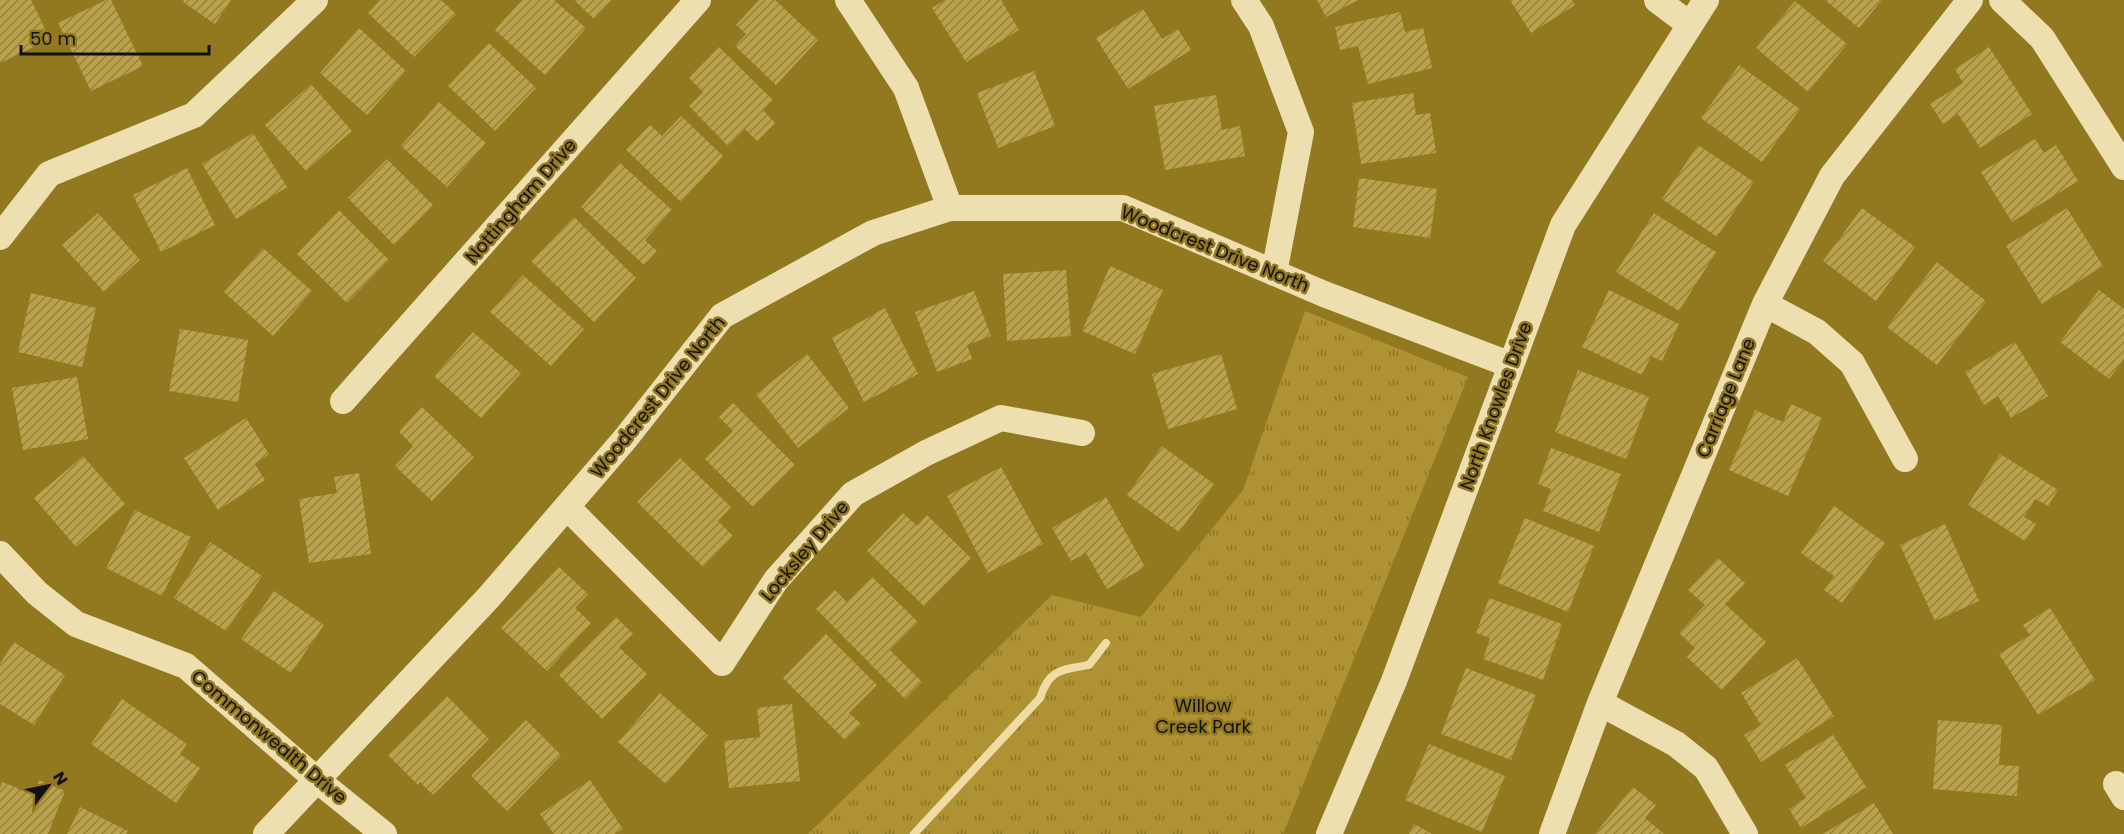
<svg xmlns="http://www.w3.org/2000/svg" width="2124" height="834" font-family="Poppins,sans-serif">
  <style>
    .park { fill: url(#park-tufts) }
    .lines { fill: none; stroke-linecap: round; stroke-linejoin: round }
    .stream { stroke: #efdca4; stroke-width: 8 }
    .building { fill: url(#building-hatch) }
    .minor { stroke: #eedfb1; stroke-width: 26 }
    .labels { text-anchor: middle; stroke-width: 5; stroke-linejoin: round; paint-order: stroke }
    .street-label { font-size: 18px; fill: #111; stroke: #92781f }
    .park-label { font-size: 18px; fill: #111; stroke: #92781f }
  </style>
  <defs>
    <pattern id="park-tufts" width="24" height="20" patternUnits="userSpaceOnUse" patternTransform="scale(1.5)"><rect width="24" height="20" fill="#af9233"/><path d="M3 7l-1-3M5 7V3M7 7l1-3M15 17l-1-3M17 17v-4M19 17l1-3" fill="none" stroke="#8d762a"/></pattern>
    <pattern id="building-hatch" width="6" height="6" patternUnits="userSpaceOnUse" patternTransform="scale(1.5)"><rect width="6" height="6" fill="#baa14c"/><path d="M-1 1l2-2M0 6l6-6M5 7l2-2" fill="none" stroke="#96823e"/></pattern>
  </defs>
  <rect width="100%" height="100%" fill="#92781f"/>
  <path class="park" d="M1305,311L1468,377L1283,834H808L1052,595L1141,617L1243,490Z"/>
  <g class="lines">
    <path class="stream" d="M914,834L1040,698C1049,669 1061,670 1089,665L1106,643"/>
  </g>
  <path class="building" d="M0,0H31L50,39L0,63Z
    M106,0H111L143,66L91,91L58,23Z
    M184,0H231L215,24L183,2Z
    M380,0H441L456,14L414,57L368,13Z
    M522,0H554L586,28L545,75L495,30Z
    M574,0H612L594,19Z
    M759,0H775L818,40L776,85L735,46L746,34L736,25Z
    M945,0H1001L1019,30L966,62L932,8Z
    M1317,0H1358L1326,17Z
    M1510,0H1572L1575,5L1531,33Z
    M1825,0H1882L1859,28Z
    M1795,1L1847,44L1808,92L1756,48Z
    M1143,9L1162,39L1178,29L1191,50L1128,89L1096,38Z
    M1400,12L1405,32L1423,28L1432,68L1368,84L1358,46L1340,50L1335,27Z
    M359,28L406,71L367,115L320,73Z
    M489,43L536,88L495,131L448,86Z
    M719,47L773,100L763,110L775,123L757,141L745,129L728,146L689,106L703,92L689,78Z
    M1989,47L2032,114L1980,148L1958,114L1943,124L1930,104L1963,83L1955,69Z
    M1739,65L1800,109L1762,162L1701,118Z
    M1034,71L1055,126L998,148L977,93Z
    M311,84L352,131L306,171L265,125Z
    M1413,93L1416,115L1430,113L1436,153L1361,164L1352,103Z
    M1216,95L1222,130L1240,126L1245,156L1165,170L1154,106Z
    M439,102L486,143L447,187L401,146Z
    M681,116L723,156L681,202L626,150L650,125L662,136Z
    M253,133L287,187L236,219L202,164Z
    M2035,139L2044,153L2056,145L2078,181L2012,222L1981,172Z
    M1698,145L1754,182L1717,237L1662,199Z
    M387,159L433,205L394,245L348,198Z
    M620,163L672,210L645,240L657,251L644,265L581,207Z
    M187,168L215,225L161,252L133,195Z
    M1359,178L1437,189L1430,238L1353,227Z
    M1862,208L1915,247L1876,301L1823,261Z
    M2067,208L2103,266L2042,304L2006,246Z
    M339,210L389,260L347,303L297,254Z
    M98,213L140,260L104,292L62,245Z
    M1654,213L1716,252L1679,311L1616,272Z
    M574,217L636,278L594,322L531,261Z
    M263,248L312,291L273,336L224,292Z
    M1937,262L1986,301L1937,365L1887,327Z
    M1110,266L1163,290L1135,354L1082,331Z
    M1066,270L1071,336L1007,341L1003,274Z
    M523,275L584,329L551,366L490,312Z
    M1609,290L1679,324L1662,361L1651,356L1642,375L1582,347Z
    M2099,290L2124,309V359L2109,379L2060,342Z
    M974,291L991,336L967,345L972,359L937,372L915,312Z
    M31,293L96,308L82,367L18,352Z
    M885,308L918,374L864,402L832,338Z
    M180,329L248,340L238,402L169,391Z
    M473,332L521,373L481,418L434,376Z
    M2015,342L2048,396L2011,418L1998,396L1984,405L1965,372Z
    M807,354L849,408L798,448L756,394Z
    M1221,354L1237,409L1168,429L1152,374Z
    M1578,370L1649,397L1626,459L1555,432Z
    M77,377L88,439L23,450L12,388Z
    M733,403L795,465L753,507L705,459L733,431L719,417Z
    M1791,404L1822,418L1788,496L1729,470L1755,410L1783,422Z
    M422,407L474,457L432,501L395,466L413,446L399,432Z
    M246,418L269,454L255,464L265,480L218,510L184,458Z
    M1162,446L1214,484L1179,532L1127,495Z
    M1551,448L1621,474L1599,532L1543,511L1551,489L1538,484Z
    M2000,454L2058,490L2048,506L2035,499L2024,517L2036,524L2025,541L1968,505Z
    M83,456L125,504L76,547L34,498Z
    M680,458L731,507L718,521L733,536L703,567L637,502Z
    M1001,467L1043,544L988,573L947,496Z
    M359,473L371,554L309,563L299,499L337,493L334,477Z
    M1106,497L1145,567L1107,589L1086,553L1071,561L1052,528Z
    M1834,506L1885,543L1842,603L1824,590L1834,576L1801,553Z
    M135,510L191,537L162,596L106,568Z
    M903,513L917,526L927,515L971,558L924,606L867,551Z
    M1525,518L1594,546L1568,612L1498,583Z
    M1945,524L1979,601L1935,621L1900,545Z
    M210,542L262,576L226,631L174,598Z
    M1718,558L1745,583L1725,604L1766,642L1722,690L1687,657L1695,648L1679,633L1705,605L1688,590Z
    M559,567L588,594L575,608L591,623L547,671L501,628Z
    M872,577L918,622L890,650L922,682L905,699L816,609L835,590L847,602Z
    M274,591L324,625L291,673L241,639Z
    M1489,598L1562,624L1543,680L1483,659L1490,638L1476,633Z
    M2050,608L2095,680L2038,715L1999,654L2030,635L2023,625Z
    M616,617L633,634L619,647L647,674L602,719L559,675Z
    M826,634L877,685L849,713L861,724L845,740L783,678Z
    M14,642L65,675L34,725L0,704V664Z
    M1797,658L1834,716L1761,762L1744,735L1761,725L1741,693Z
    M1466,668L1536,695L1511,760L1441,734Z
    M660,693L708,735L666,784L618,742Z
    M447,696L489,739L433,795L420,782L418,785L388,755Z
    M122,699L187,744L180,754L200,768L176,803L91,744Z
    M792,704L800,781L729,788L724,741L760,737L757,708Z
    M526,720L561,755L507,811L471,776Z
    M1938,720L2002,725L1999,765L2019,766L2017,796L1933,789Z
    M1833,735L1866,787L1801,828L1789,809L1806,798L1785,765Z
    M1429,744L1505,776L1482,832L1405,800Z
    M39,780L65,791L48,834H0V788L2,782L34,794Z
    M590,780L623,829L615,834H554L540,814Z
    M1633,787L1656,805L1645,818L1664,834H1595Z
    M1874,803L1893,834H1823Z
    M80,807L128,831L126,834H67Z
    M1414,824L1432,834H1409Z"/>
  <g class="lines">
    <path class="minor" d="M848,0L906,88L950,208
      M1244,0L1261,26L1301,132L1274,273
      M1657,0L1689,24
      M2002,0L2042,38L2124,167
      M0,237L49,174L194,115L315,0
      M1765,304L1817,332L1852,363L1905,459
      M343,401L698,0
      M567,507L722,663L776,580L853,494L926,453L1001,418L1082,433
      M0,554L37,593L76,624L186,666L317,780L384,834
      M1600,703L1676,744L1706,768L1745,834
      M2116,784L2124,797
      M266,834L489,597L625,439L722,316L873,233L950,208H1123L1324,294L1511,365
      M1329,834L1394,681L1563,225L1706,0
      M1552,834L1600,703L1765,304L1832,176L1970,0"/>
  </g>
  <g class="labels">
    <g class="street-label">
      <text transform="translate(521 201) rotate(-49)" y="6">Nottingham Drive</text>
      <text transform="translate(1215 249) rotate(22)" y="6">Woodcrest Drive North</text>
      <text transform="translate(658 397) rotate(-51)" y="6">Woodcrest Drive North</text>
      <text transform="translate(1726 398) rotate(-68)" y="6">Carriage Lane</text>
      <text transform="translate(1496 406) rotate(-70)" y="6">North Knowles Drive</text>
      <text transform="translate(805 551) rotate(-50)" y="6">Locksley Drive</text>
      <text transform="translate(269 737) rotate(40)" y="6">Commonwealth Drive</text>
    </g>
    <g class="park-label">
      <text x="1203" y="712">Willow<tspan x="1203" dy="21">Creek Park</tspan></text>
    </g>
  </g>
  <g transform="translate(48 786) rotate(58)" stroke="#92781f" stroke-width="4.5" paint-order="stroke">
  <path d="M0-4.5L10 22L0 15L-10 22Z" fill="#111111"/>
  <text y="-9" font-size="16" font-weight="bold" text-anchor="middle" fill="#111111">N</text>
  </g>
  <path d="M21 45v9h188v-9" fill="none" stroke="#111111" stroke-width="3"/>
  <text x="30" y="45" font-size="18" fill="#111111" stroke="#92781f" stroke-width="4.5" paint-order="stroke">50 m</text>
</svg>
